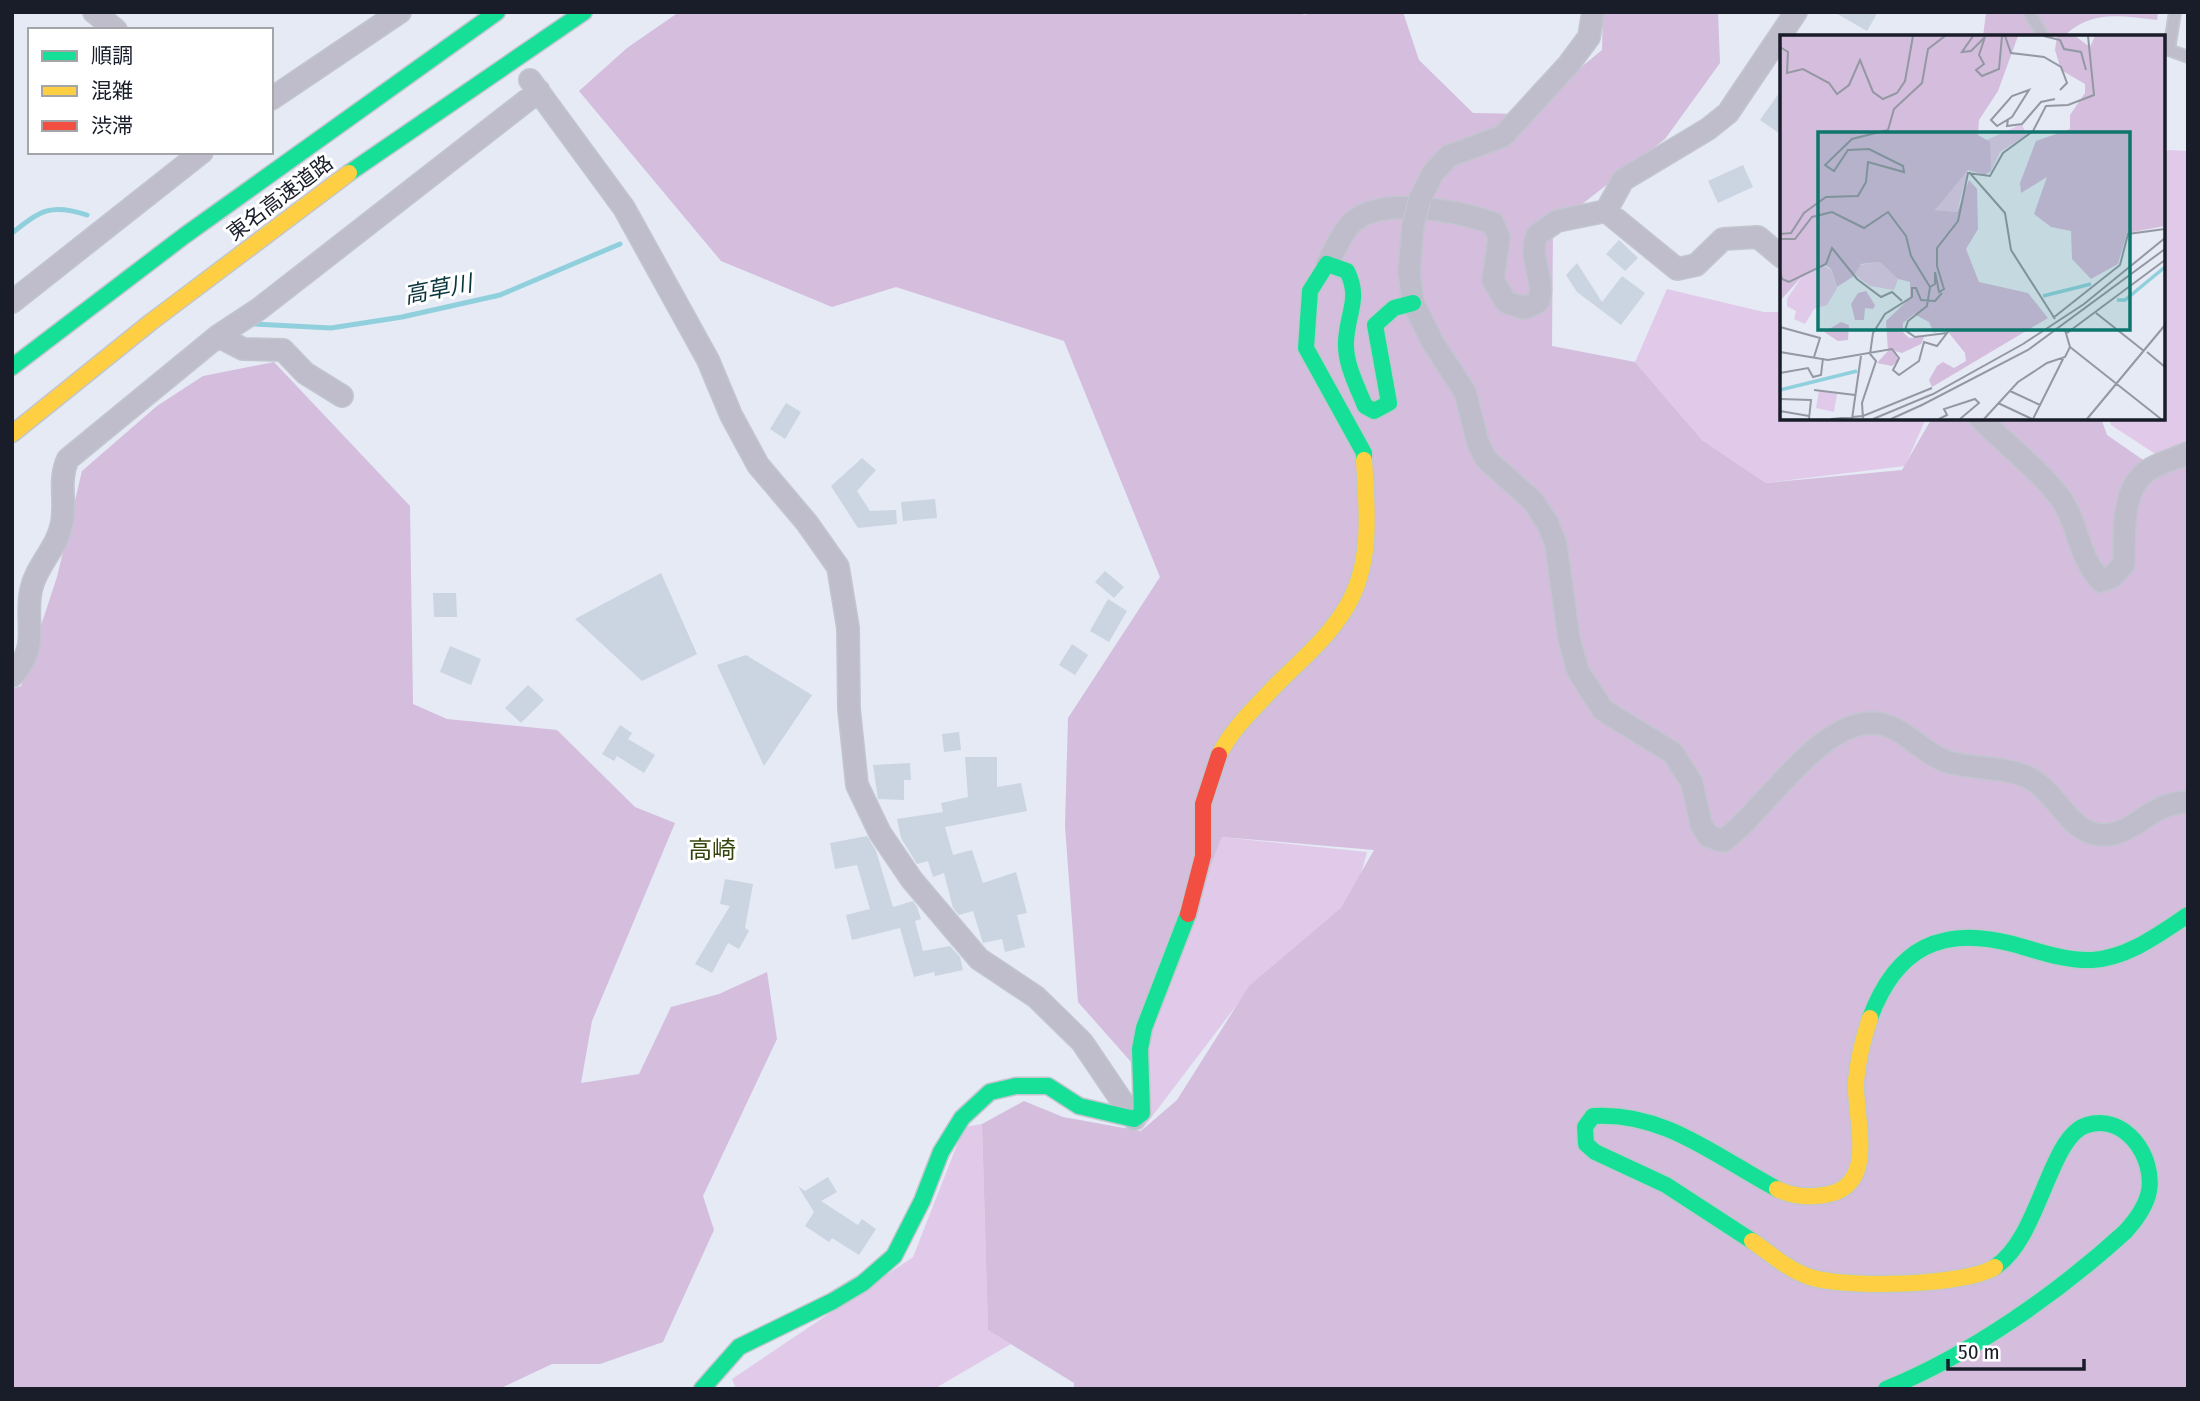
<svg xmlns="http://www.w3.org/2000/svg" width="2200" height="1401" font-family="'Fira Sans Condensed','Noto Sans JP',sans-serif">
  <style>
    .green { fill: #e1cae9 }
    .forest { fill: #d4bddd }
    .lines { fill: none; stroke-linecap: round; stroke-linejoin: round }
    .stream { stroke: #90d0dd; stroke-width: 5 }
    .building { fill: #cad5e1 }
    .lane-casing { stroke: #c2c6cf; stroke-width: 14 }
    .street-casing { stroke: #c2c6cf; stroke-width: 24 }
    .fast-casing { stroke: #c2c6cf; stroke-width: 19 }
    .slow-casing { stroke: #c2c6cf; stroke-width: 19 }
    .jam-casing { stroke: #c2c6cf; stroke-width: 19 }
    .lane { stroke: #bfbccb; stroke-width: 10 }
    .street { stroke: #bfbccb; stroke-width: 21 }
    .fast { stroke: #16e098; stroke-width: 16 }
    .slow { stroke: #ffcf43; stroke-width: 16 }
    .jam { stroke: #f24e42; stroke-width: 16 }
    .street-bridge-casing { stroke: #c2c6cf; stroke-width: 24; stroke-linecap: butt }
    .street-bridge { stroke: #bfbccb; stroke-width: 21 }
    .labels { text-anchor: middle; stroke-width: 6; stroke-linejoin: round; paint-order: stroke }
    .street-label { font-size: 21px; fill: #181d29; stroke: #fff }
    .water-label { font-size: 23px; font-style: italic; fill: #08343b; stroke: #fff }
    .quarter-label { font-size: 24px; fill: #35440c; stroke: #fff }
    .inset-river { fill: none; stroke: #90d0dd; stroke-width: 3.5 }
    .inset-road { fill: none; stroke: #9398a3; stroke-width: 2 }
    .view { fill: #0f766e; fill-opacity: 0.15; stroke: #0f766e; stroke-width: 3.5 }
    .inset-edge { fill: none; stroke: #181d29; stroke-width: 3.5 }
  </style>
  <rect width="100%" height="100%" fill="#e5eaf5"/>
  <path class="green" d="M2168,150L2188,151V445L2160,457L2111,425L2109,418H2163V155Z
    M1667,289L1764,312H1782V418H1926L1905,466L1766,483L1702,440L1635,362Z
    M1222,837L1367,852L1352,908L1255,981L1141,1131L1152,1005Z
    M982,1124L988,1330L1011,1344L934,1389H736L732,1379L913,1257L964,1127Z"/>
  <path class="forest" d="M679,12H1301L1304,15L1313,12H1403L1419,60L1473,113L1524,114L1602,50L1603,12H1718L1720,63L1665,139L1553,227L1552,346L1635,362L1702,440L1766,483L1902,470L1932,418H2101L2107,435L2159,471L2188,457V1389H1074V1383L988,1330L982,1124L1024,1101L1063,1117L1141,1131L1177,1100L1249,986L1341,908L1374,850L1222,837L1132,1063L1078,1002L1065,826L1068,718L1160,577L1064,341L896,287L832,307L721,261L579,91L627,48Z
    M1986,12H2158L2157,20C2122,16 2091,9 2063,37H1983Z
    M274,362L410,506L413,704L447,719L557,730L635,807L675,823L592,1021L581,1083L639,1074L671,1007L719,994L767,972L777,1039L703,1196L714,1230L663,1342L600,1364H552L499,1389H12V689L21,686L57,577L82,471L157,406L203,376Z"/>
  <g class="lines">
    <path class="stream" d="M12,233C41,210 51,203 87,215
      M254,324L331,328L402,317L500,295L620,244"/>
  </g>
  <path class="building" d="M1834,12H1878L1867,31Z
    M1782,89V135L1760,120Z
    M1743,165L1753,187L1718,203L1708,181Z
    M1619,240L1638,258L1625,271L1606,254Z
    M1577,263L1602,302L1622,276L1645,293L1621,325L1577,292L1566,275Z
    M786,403L801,412L785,439L770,429Z
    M862,458L876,470L857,491L870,511L896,510L897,524L858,528L831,486Z
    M935,499L937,518L903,521L901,502Z
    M1105,571L1124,587L1114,598L1095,582Z
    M661,573L697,654L642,681L575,619Z
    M433,593H456L457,617H434Z
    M1108,599L1127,611L1109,642L1090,631Z
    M1072,644L1088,655L1075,675L1059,665Z
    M450,646L481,659L471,685L440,672Z
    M746,655L812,695L764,766L717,665Z
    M528,685L544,700L521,723L505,708Z
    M620,725L632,733L628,739L655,755L644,773L617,756L614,761L602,754Z
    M959,732L961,750L944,752L942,734Z
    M965,757H997V787L1021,783L1027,811L945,827L953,855L972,850L983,883L1016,872L1027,913L1017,915L1025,947L1005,952L1002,939L983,943L973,911L959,915L953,908L944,873L933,877L928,861L917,864L901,838L897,819L943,812L941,803L968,797Z
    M910,763L911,780H904V800L878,799L873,765Z
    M867,836L876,851L893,907L913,901L917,907L921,919L915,921L923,951L950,946L960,957L963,970L935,976L934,972L914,977L900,928L852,940L846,915L870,909L857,865L835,869L830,843Z
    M725,879L753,884L745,928L749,931L739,949L728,943L712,973L695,964L730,906L720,904Z
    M828,1177L837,1192L821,1201L858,1225L862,1219L876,1229L859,1255L832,1238L829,1242L805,1226L814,1212L798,1186L805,1191Z"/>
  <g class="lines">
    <defs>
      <path id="lane" d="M2029,12L2044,37
        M2175,12L2169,50L2188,57"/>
      <path id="street" d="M94,12L116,30
        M530,80L624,208L708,360L731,415L758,465L807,523L838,567L848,628L849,709L857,785L880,833L912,880L979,959L1036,997L1082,1042L1134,1119
        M271,99L400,12
        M1420,199L1433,173L1449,156L1503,136L1569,64L1589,37L1593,12
        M1606,211L1677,269L1696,265L1723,239L1758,237L1782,257
        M1413,225L1409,272L1413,303L1433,343L1465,392L1478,443L1486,459L1533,501L1548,524L1556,545L1569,639L1578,671L1603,710L1673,753L1692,783L1701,824L1708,836L1723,841C1765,811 1819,720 1874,723C1902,724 1922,754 1948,762C1972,769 2010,767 2031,779C2058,793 2070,837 2106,835C2136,833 2151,802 2188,802
        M1327,264C1334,252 1340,237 1349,226C1376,194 1458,211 1493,223L1499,238L1493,280L1506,302L1524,308L1538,302C1547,282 1527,257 1537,235L1557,221L1606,211L1623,180L1708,129L1728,113L1796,12
        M12,302L202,152
        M218,336L243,349L283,350L305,373L342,396
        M1980,418C2003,442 2043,473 2061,499C2080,527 2076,553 2101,581L2112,577L2124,564C2125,534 2120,491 2147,471C2158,463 2175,459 2188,453
        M12,676C41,645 24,625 31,590C36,565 58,548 62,522C66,500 58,480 68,459L218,336L259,309L539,91"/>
      <path id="fast" d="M349,173L584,12
        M12,367L184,236L497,12
        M1364,460V453L1306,348L1310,291L1327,264L1347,271C1361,299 1347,313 1346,342C1345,364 1357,386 1365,406L1374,411L1389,403L1375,325L1394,308L1413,303
        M1870,1018C1896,948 1941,925 2013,944C2038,951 2065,961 2092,960C2128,958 2159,934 2188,915
        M1752,1241L1666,1185L1595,1152L1586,1144L1585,1127L1593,1116C1664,1111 1718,1158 1777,1189
        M702,1389L739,1347L833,1301L863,1283L894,1256L922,1201L941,1152L962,1118L990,1092L1016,1086H1048L1079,1106L1134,1119L1142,1113L1140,1049L1144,1028L1188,914
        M1886,1389C1970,1355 2058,1293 2125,1232C2136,1220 2146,1207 2149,1191C2155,1157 2125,1113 2087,1125C2049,1136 2040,1238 1995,1267"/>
      <path id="slow" d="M12,434L151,322L349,173
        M1219,755C1233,727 1255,708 1276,685C1300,661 1330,636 1347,606C1373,562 1367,509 1364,460
        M1777,1189C1792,1196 1807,1198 1824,1195C1880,1187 1854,1119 1856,1081C1858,1059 1863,1039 1870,1018
        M1752,1241C1770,1253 1787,1269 1807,1276C1841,1289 1966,1286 1995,1267"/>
      <path id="jam" d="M1188,914L1203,856V804L1219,755"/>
    </defs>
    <use href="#lane" class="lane-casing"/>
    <use href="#street" class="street-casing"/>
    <use href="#fast" class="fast-casing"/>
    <use href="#slow" class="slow-casing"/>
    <use href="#jam" class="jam-casing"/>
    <use href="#lane" class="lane"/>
    <use href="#street" class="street"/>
    <use href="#fast" class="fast"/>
    <use href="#slow" class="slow"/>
    <use href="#jam" class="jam"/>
    <defs>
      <path id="street-bridge" d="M1413,225L1420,199"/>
    </defs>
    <use href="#street-bridge" class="street-bridge-casing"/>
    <use href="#street-bridge" class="street-bridge"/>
  </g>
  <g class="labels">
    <g class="street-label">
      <text transform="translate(280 198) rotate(-37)" y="7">東名高速道路</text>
    </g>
    <g class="water-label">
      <text transform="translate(438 289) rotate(-11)" y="8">高草川</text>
    </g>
    <g class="quarter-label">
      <text x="712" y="858">高崎</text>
    </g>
  </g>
  <g transform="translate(1780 35)">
    <rect width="385" height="385" fill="#e5eaf5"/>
    <path d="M242,89L246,100L220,117L211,136L207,105ZM188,135L177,177L156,175L158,167ZM100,227L118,244L114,255L90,251L75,240L80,230ZM44,231L51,235L57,253L47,270L34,274L25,289L14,284L16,276L7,271V264L23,240ZM39,356L57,359L54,377L36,373Z" fill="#e1cae9"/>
    <path d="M0,1H238L218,56L199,85L198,100L210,107L211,136L205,140L188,135L155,175L177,177L189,145L197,154L198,194L186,214L199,247L248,258L268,283L152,352L149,345L157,331L163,327L174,333L186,326L185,318L165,293L154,298L149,287L134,279L123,288V297L129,303L144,302L141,309L122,318L115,316L118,325L112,331L97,328L108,316L106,286L130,263V247L118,244L100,227L81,229L74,241L57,252L51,234L44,229L24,239L0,266ZM277,1H295L310,12L315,1H385V191L347,198L338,229L311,244L292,224L291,196L271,192L254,179L267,142L241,158L240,148L256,106L290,94V80L305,58V49L281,35L275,15ZM86,256L95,270L93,274L85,273L84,285H75L71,269L78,258ZM61,287L69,290L68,305L58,306L44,297Z" fill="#d4bddd"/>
    <path class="inset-river" d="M263,261L311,249M337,265H345L385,232M0,355L77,336"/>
    <path class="inset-road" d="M193,1L182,17L191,16L205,2L199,20L204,29L196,35L202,41L219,34L222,1M225,1L231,18L264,22L281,32L287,48L280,55M264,1L280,5L284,14L301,17L306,35M0,12L8,17L7,38L23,34L49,48L57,59L69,50L80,25L93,57L103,64L117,58L125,46L133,1M249,55L232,82L217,91L211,85L232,61ZM228,84L227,91L242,89L261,67L275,64M189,137L225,178L231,215L275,284M0,199L11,198L24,178L46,162L78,161L86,147L88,127L124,137L123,131L89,114L68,115L54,136L45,130L72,104L108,95L114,74L142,48L148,14L165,1M0,204H15L32,182L52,177L84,193L108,177L126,201L131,221L150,252L147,271L128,286L125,295L135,302L167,298L157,311L144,307L139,326L119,340L113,335L119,323L112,314L48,325L0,317M0,236L2,244L9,247L46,229L52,213L77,244L101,262L112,257L122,266M150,252L155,249V237L159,257L164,254L157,231V213L178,186L188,138L210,141L223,118L253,96L266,71L288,70L314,60L308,1M316,278L364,316M273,283L340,230L348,199L385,194M0,292L40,303L34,322M287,298L385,225M290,312L381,384M367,317L385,332M0,338L28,333L33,342L41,340L43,323M34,355L75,360M230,356L260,370M0,364L31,365L29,384M218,368L252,384M140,371L248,315L385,214M0,376L29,381M83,383L82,368L96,326L90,319L93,298L105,279L132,262V253H136L141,265L155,266L162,258M51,384L83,381L152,353M72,384L81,321M93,384L153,359L243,309L304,269L385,203M111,384L144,369M159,384L167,380L164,374L195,364L199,368L180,384M204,384L238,347L267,328L285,322L290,312L285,295M253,384L284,322M307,384L385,290"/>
    <path class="view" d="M38,97H350V295H38Z"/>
    <rect width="385" height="385" class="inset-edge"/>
  </g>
  <rect width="2200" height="1401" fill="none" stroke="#181d29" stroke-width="28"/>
  <rect x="28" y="28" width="245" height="126" fill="#ffffff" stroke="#a3a5a9" stroke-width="2"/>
  <rect x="42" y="51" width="35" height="10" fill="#16e098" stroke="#a3a5a9" stroke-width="2"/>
  <text x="91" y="63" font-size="21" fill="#181d29">順調</text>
  <rect x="42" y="86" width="35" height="10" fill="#ffcf43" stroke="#a3a5a9" stroke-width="2"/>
  <text x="91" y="98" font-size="21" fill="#181d29">混雑</text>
  <rect x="42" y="121" width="35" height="10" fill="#f24e42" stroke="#a3a5a9" stroke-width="2"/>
  <text x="91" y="133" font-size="21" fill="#181d29">渋滞</text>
  <path d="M1948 1359v10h136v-10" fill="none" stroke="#181d29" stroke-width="3.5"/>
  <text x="1958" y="1359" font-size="21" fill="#181d29" stroke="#ffffff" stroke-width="5" paint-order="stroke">50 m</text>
</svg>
